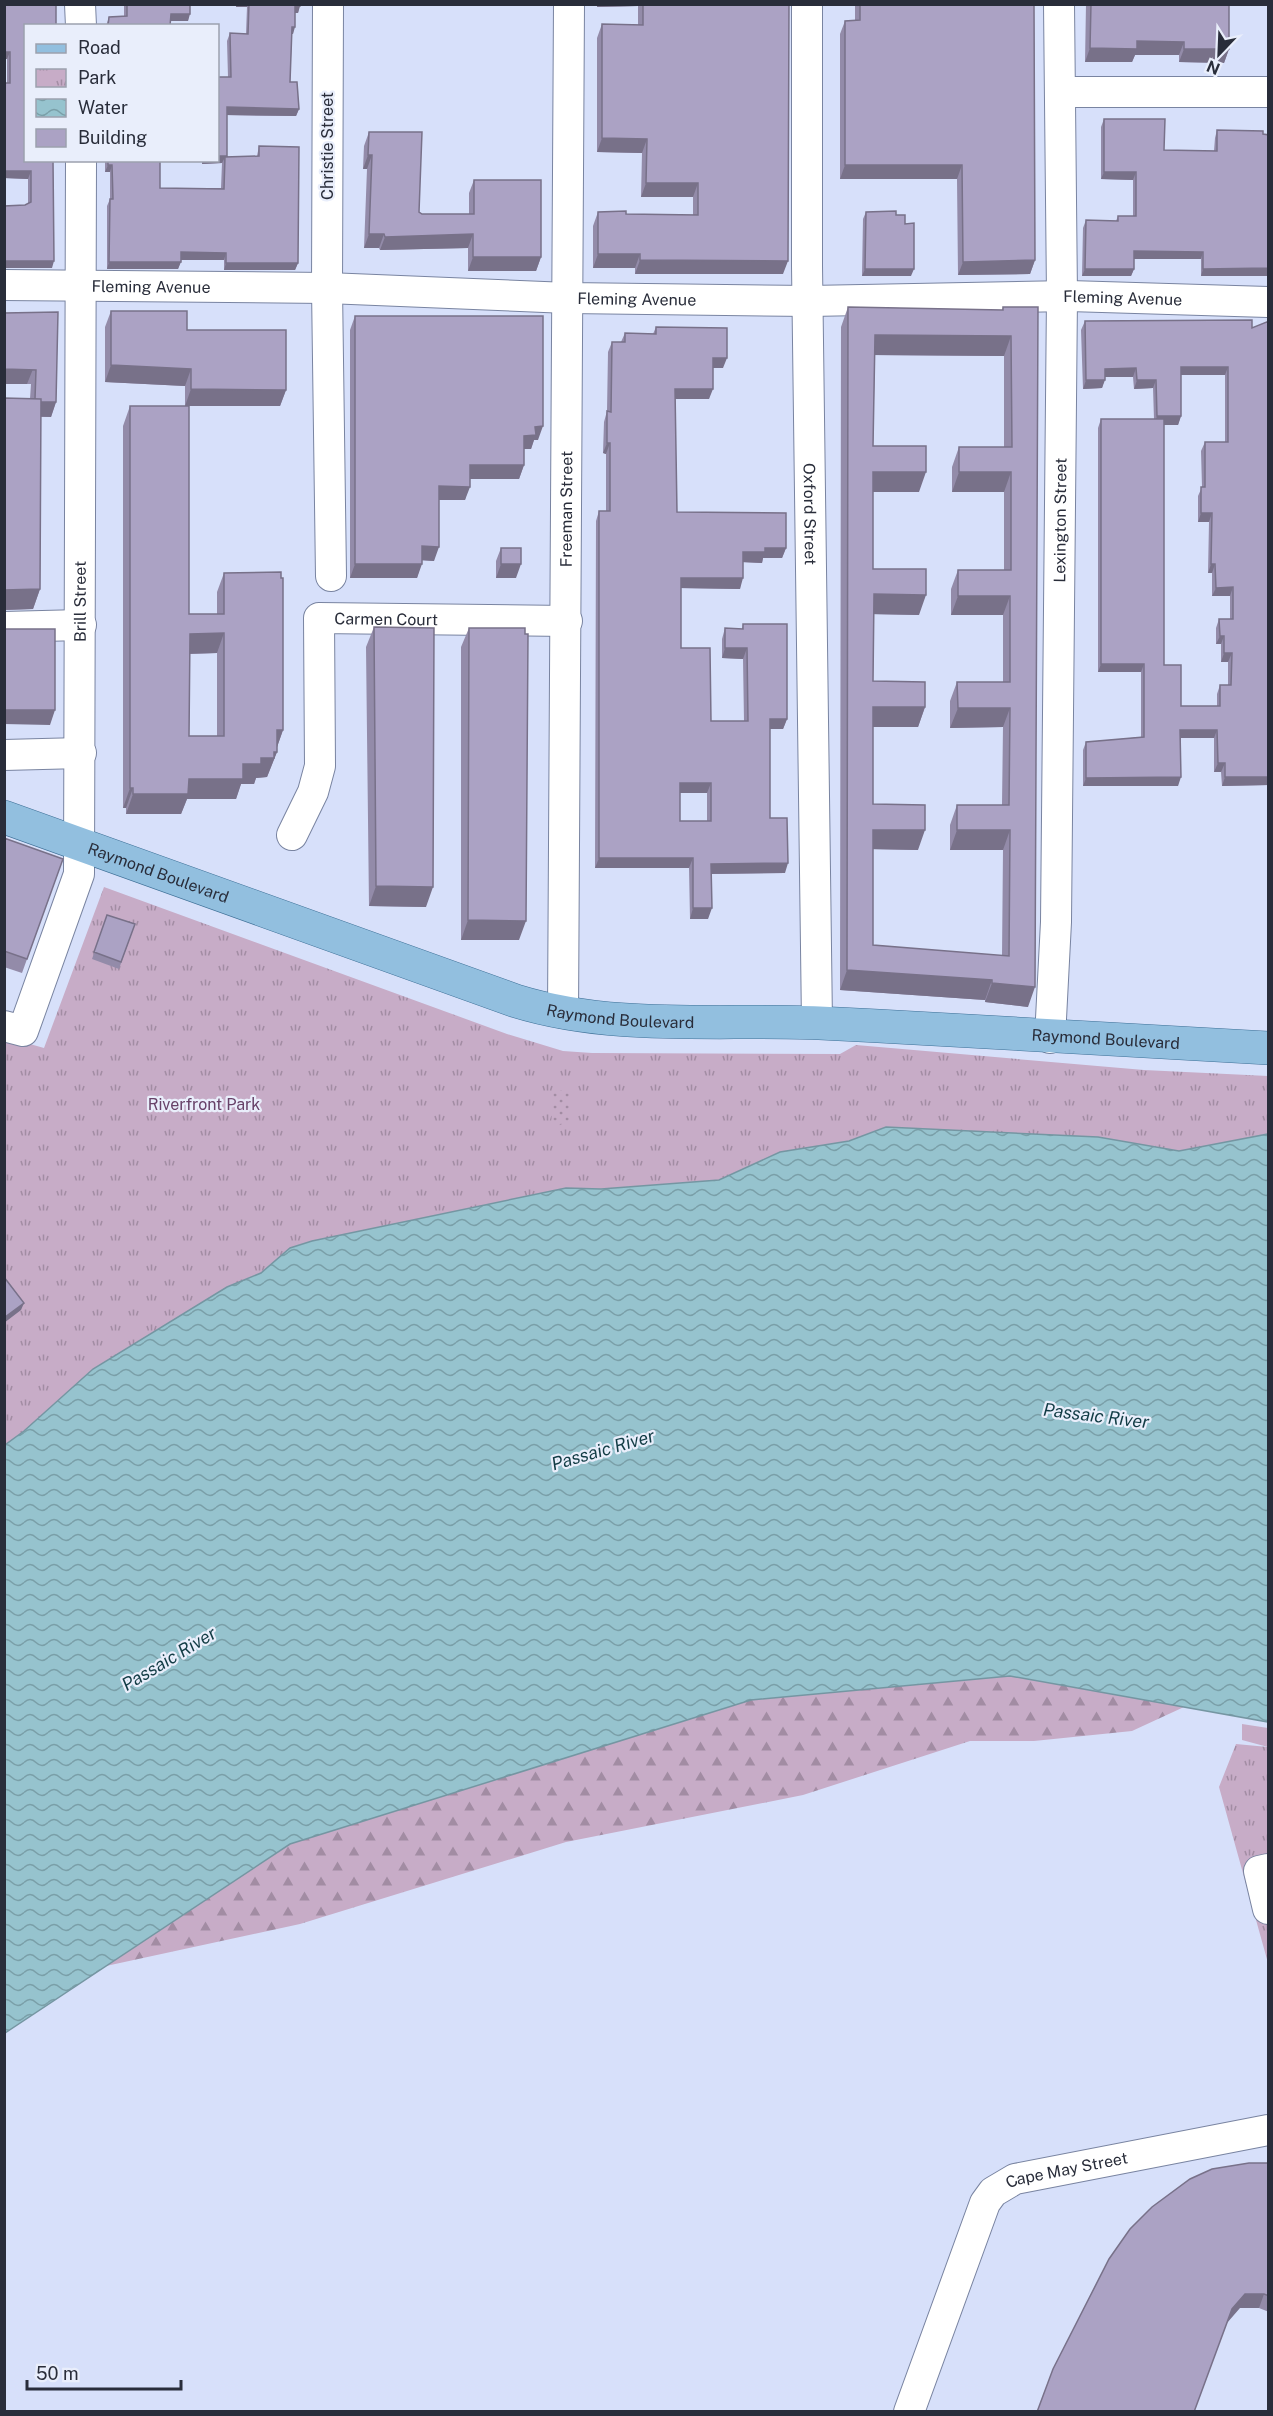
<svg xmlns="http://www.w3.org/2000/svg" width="1273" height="2416" font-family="'Public Sans',sans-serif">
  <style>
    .grass { fill: #c7acc7 }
    .forest { fill: url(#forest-firs) }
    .park { fill: url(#park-tufts) }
    .garden { fill: url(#garden-dots) }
    .water { fill: url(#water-waves); stroke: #7596a2; stroke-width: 1.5 }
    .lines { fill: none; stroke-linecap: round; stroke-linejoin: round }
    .minor-casing { stroke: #7984a1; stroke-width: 32 }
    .major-casing { stroke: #3e7097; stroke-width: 34 }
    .minor { stroke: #fff; stroke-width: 30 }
    .major { stroke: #92bfdf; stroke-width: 33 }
    .wall { fill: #938ba9; fill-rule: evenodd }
    .shaded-wall { fill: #787189 }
    .building { fill: #aba2c4; stroke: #787189; stroke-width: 1.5; fill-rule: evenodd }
    .labels { text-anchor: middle; stroke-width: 4.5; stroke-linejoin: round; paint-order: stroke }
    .street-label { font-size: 16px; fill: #292d3a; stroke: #e9eefb }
    .park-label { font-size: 16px; fill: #674168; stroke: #e9eefb }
    .water-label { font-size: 18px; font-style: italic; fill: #123c45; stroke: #e9eefb }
  </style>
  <defs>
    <pattern id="forest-firs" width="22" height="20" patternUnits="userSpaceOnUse" patternTransform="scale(1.5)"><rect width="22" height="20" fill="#c7acc7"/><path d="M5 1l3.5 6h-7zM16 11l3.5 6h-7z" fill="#a28ca3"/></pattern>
    <pattern id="park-tufts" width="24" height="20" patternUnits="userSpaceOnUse" patternTransform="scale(1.5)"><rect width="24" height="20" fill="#c7acc7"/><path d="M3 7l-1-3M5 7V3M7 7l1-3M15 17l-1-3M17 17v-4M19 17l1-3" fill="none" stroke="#a28ca3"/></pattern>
    <pattern id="garden-dots" width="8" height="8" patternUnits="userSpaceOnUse" patternTransform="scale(1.5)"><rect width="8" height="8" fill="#c7acc7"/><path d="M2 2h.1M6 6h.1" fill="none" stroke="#a28ca3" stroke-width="1.8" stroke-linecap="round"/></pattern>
    <pattern id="water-waves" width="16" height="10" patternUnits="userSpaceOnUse" patternTransform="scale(1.5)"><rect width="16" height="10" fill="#96c3ce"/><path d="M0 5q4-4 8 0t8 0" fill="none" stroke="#7a9fa8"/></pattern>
  </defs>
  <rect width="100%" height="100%" fill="#d7e0fa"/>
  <path class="grass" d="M1242,1724L1268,1728V1747L1242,1740Z"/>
  <path class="forest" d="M1010,1676L1184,1707L1132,1731L1034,1741H970L803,1795L566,1842L300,1924L106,1966L290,1844L751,1700Z"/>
  <path class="park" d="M104,887L507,1034L563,1051L592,1053L840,1054L856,1045L1144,1070L1268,1076V1134L1179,1151L1098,1137L886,1127L849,1141L780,1152L719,1180L601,1189L566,1188L312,1241L290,1248L261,1273L227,1287L5,1445V1037L44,1048Z
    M1236,1744L1268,1747V1963L1219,1787Z"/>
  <path class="garden" d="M553,1090H571V1120L551,1129Z"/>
  <path class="water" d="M886,1127L1098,1137L1179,1151L1268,1134V1722L1010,1676L751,1700L290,1844L5,2033V1445L24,1431L93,1369L227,1287L261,1273L290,1248L312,1241L566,1188L601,1189L719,1180L780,1152L849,1141Z"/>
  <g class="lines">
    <defs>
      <g id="minor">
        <path d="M80,4L81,26"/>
        <path d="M328,4L327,288L331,576"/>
        <path id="s1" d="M807,4V266L817,1023"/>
        <path d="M1060,92H1268"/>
        <path id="s2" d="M4,285L327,288L568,298L810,301L1069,296L1268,302"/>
        <path d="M4,627L81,625"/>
        <path d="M4,755L81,753"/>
        <path id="s3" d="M292,835L313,792L320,766L319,618L567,621"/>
        <path id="s4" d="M563,1013L569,4"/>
        <path id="s5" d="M4,1026L23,1031L79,874L81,160"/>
        <path id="s6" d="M1050,1038L1056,922L1062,296L1059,4"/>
        <path d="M1268,1869L1259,1871L1268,1909"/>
        <path id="s7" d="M909,2412L985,2203L993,2192L1015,2179L1268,2130"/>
      </g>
      <g id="major">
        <path id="s8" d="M4,817L516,1001C613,1031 718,1019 819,1023C969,1030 1119,1040 1268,1048"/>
      </g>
    </defs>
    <use href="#minor" class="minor-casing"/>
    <use href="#major" class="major-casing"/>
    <use href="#minor" class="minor"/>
    <use href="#major" class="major"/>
  </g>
  <path class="wall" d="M4,4L53,160L52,268L25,205L28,204V179L4,178V83H7V59Z
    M124,4H190L188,21H170V26H106L109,17L124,16Z
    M236,4H300L298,13H295L293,34H292L290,82L299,109L296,116L227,115V157L257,156L259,146L298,263L295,270H224V260H181L178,269H107V206L110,199V172H105V160H160V188H221L222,163L202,164V160H218L228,77L227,41L230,33L246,34L247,7H236Z
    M597,4H789L783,274H635V268H593V226L598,212L626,214L693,215V197H641L642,153L597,152V38L602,24L638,25V6L597,7Z
    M855,4H1034L1035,260L1030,274L958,275L957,179H840V34L845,21L855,20Z
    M1086,4H1229V49L1224,63L1179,62V55H1135L1132,62H1085Z
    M1104,119L1164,150L1214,151L1215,138L1217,130L1269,135V276H1201V259H1134V269L1131,276H1082L1083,228L1086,220L1116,221L1118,216H1133V180L1101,179V127Z
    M369,132L419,212L422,214H469V193L474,180L541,257L536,271H468V248L380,250L379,248H364L367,169H363L364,146Z
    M866,212L896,215L905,224L911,276H862L863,219Z
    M848,307L1002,310L1003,307H1038L1028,1007L985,1002V1000L840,990L841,327ZM875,355L1004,356V447H959L952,467V492H1004V570H958L951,589V615H1003V682H957L950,701V728L1003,727L1002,805H957L950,825V850H1003L1002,956L873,945V849L918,850L873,804V727H918L925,707L873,681L874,614L919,615L873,569V492H919L873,446Z
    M111,311L187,330L286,390L280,406H185V386L105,382V327Z
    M4,313L56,402L51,417H41L40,589L33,609L4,610V398L30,399L31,384H27Z
    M355,316L538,440H534L531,449H524V465L519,479H470L465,500H439L434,561L422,560L417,578H350V330Z
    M1085,321L1252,328L1269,321V785L1222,786L1221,772H1214V738H1181L1178,786H1083V750L1086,742L1141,737V672H1098V428L1101,419H1154L1153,388L1134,389L1133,377H1105L1102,388L1083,389L1081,330ZM1181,375H1225V442H1205L1201,451L1202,487L1198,496V522H1209L1208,573H1212V596H1230V619H1219L1216,628V644H1221V662H1228V685H1220L1217,694V706H1181L1164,665V425H1178L1181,416Z
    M656,327L723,368H713L709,399H675L677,512L786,548L782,558H763L762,563L743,562L740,589L681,588V648L711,721H744L743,659L722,658V639L725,628L742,629L743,624L787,719L783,729H770V818L785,873L711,874L708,919H690L689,868H595L596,521L599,511H606V454L603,453L604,422L607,411L608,352L612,342H621L625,333L653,334ZM680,793H707V821H680Z
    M130,406L189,614H217V592L224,573L283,730L277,747V752L267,777L256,778L254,784H241L236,799H187L181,814H126V808H123V426ZM217,653V736H189L190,654Z
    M501,548L516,578H496V561Z
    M374,627L426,907L369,906L366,647Z
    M469,628L519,940H461V647Z
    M4,838L63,859L22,973L4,967Z
    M107,915L135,924L119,969L92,959Z
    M1269,2163V2312L1259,2308H1240Z"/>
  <path class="shaded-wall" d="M237,4H248L247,7H236Z
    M598,4H638V6L597,7Z
    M295,6H300L298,13H293Z
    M171,14H190L188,21H168Z
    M292,27H295L293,34H289Z
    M1137,41L1184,42L1179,55H1135L1132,62H1085L1090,48Z
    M1184,49H1229L1224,63L1179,62Z
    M4,52H10L7,59H4Z
    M227,107L299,109L296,116L224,115Z
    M602,138L647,139L642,153L597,152Z
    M368,155H372L367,169H363Z
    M218,156H227L224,163L225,157L222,163L202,164L203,160H218Z
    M108,165H112L110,172H105Z
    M845,165H962L957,179H840Z
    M4,171H31L28,179L4,178Z
    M1104,172H1136L1133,180L1101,179Z
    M646,183H698L693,197H641Z
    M369,234H384L379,248H364Z
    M473,234L468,248L380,250L385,237Z
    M1134,251L1203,252L1201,259H1131Z
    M181,252L226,253L224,260H178Z
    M598,254H640L635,268H593Z
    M473,257H541L536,271H468Z
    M640,260L788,261L783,274H635Z
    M1035,260L1030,274L958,275L963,262Z
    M4,261H54L52,268H4Z
    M109,262H181L178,269H107Z
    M226,263H298L295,270H224Z
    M1269,268V276H1201L1203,269Z
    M865,269H914L911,276H862Z
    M1085,269H1134L1131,276H1082Z
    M875,335L1011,336L1004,356L868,355Z
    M713,358H727L723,368H710Z
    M111,365L191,369L185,386L105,382Z
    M1181,367H1228L1225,375H1178Z
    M1136,368L1133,377H1102L1105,369Z
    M4,369H33L27,384H4Z
    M1086,380H1105L1102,388L1083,389Z
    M1137,380H1156L1153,388L1134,389Z
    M191,389L286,390L280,406H185Z
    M675,389H713L709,399H671Z
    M35,402H56L51,417L29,416Z
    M1157,416H1181L1178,425H1154Z
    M543,426L538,440H534L531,449H519L524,436L535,427Z
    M607,443H610L606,454L603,453Z
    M470,465H524L519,479H465Z
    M873,472H926L919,492H866Z
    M959,472H1011L1004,492H952Z
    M439,486L470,487L465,500H434Z
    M1201,513H1212L1209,522H1198Z
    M422,546L439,547L434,561L417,560Z
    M765,548H786L782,558H763L762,563L740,562L743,552Z
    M355,564H422L417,578H350Z
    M501,564H521L516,578H496Z
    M1211,564H1215L1212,573H1208Z
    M681,578H743L740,589L677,588Z
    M1233,587L1230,596H1212L1216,588Z
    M40,589L33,609L4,610V590Z
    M874,594L926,595L919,615L866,614Z
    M958,596H1010L1003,615H951Z
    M224,633L217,653L182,654L190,634Z
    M1220,636H1224L1221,644H1216Z
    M725,648H747L743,659L722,658Z
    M1224,653H1232L1228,662H1221Z
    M1101,664H1144L1141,672H1098Z
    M873,707H925L918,727H866Z
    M958,708H1010L1003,727L950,728Z
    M4,710H55L50,725L4,724Z
    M770,719H787L783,729H766Z
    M277,730H283L276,750Z
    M1180,730H1217L1214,738H1177Z
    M274,752H277L267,777L256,778L254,784H241L236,799H187L181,814H126L133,794L243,764Z
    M1218,763H1225L1221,772H1214Z
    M1181,777L1178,786H1083L1086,778Z
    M1225,777H1269V785L1222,786Z
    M680,783H711L707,793H676Z
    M130,788H133L126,808H123Z
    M873,830H925L918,850L865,849Z
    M957,830H1010L1003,850H950Z
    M599,858H693L689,868H595Z
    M788,863L785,873L707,874L711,864Z
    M376,886L433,887L426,907L369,906Z
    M693,908H712L708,919H690Z
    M468,920L526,921L519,940H461Z
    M847,970L992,980L985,1000L840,990Z
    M992,983L1035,987L1028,1007L985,1002Z
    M24,1303L21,1310L4,1323L5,1317Z
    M1245,2294H1264L1259,2308H1240L1227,2323L1232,2309Z"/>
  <path class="building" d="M4,4H56V26H26V160H53L54,261H4V206L25,205L31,202V171H4V83H10V52H4Z
    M127,4H190V14H171L170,26H108L109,17L127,16Z
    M249,4H300V6H295V27H292L290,82H297L299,109L227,107V156H218V77H231L230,33L248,34Z
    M643,4H789L788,261L640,260V254H598V212L626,211V214L698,215V183H646L647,139L602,138V24L643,25Z
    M860,4H1034L1035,260L963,262L962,165H845V21L860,20Z
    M1091,4H1229V49H1184V42L1137,41V49L1090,48Z
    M1104,119H1165L1164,150L1217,151V130L1263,131V134L1269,135V268L1203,269V252L1134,251V269H1085L1086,220L1118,221V216H1136V172H1104Z
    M369,132H422L419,212L422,214H474V180H541V257H473V234L385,237L384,234H369L372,155H368Z
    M259,146L299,147L298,263H226V253L181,252V262H109L110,199H113L112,165H108V160H160V188L224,189L225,157L259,156Z
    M896,211V215H905V224L914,223V269H865L866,212Z
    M848,307L1003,310V307H1038L1035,987L992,983V980L847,970ZM875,335L1011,336L1012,447H959V472H1011V570H958V596H1010V682H957L958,708H1010L1009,805H957V830H1010L1009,956L873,945V830H925V805L873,804V707H925V682L873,681L874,594L926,595V569H873V472H926V446H873Z
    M111,311H187V330H286V390L191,389V369L111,365Z
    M58,312L56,402H41V399H35L36,370L4,369V313Z
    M355,316H543V426L535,427L536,435L524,436V465H470V487L439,486V547L422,546V564H355Z
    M1252,320V328L1269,321V777H1225V763H1218L1217,730H1180L1181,777L1086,778V742L1144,737V664H1101V419H1164V665H1181V706H1220V685H1231L1232,653H1224V636H1220L1219,619H1233V587L1216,588L1215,564H1211L1212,513H1201V487H1205V442H1228V367H1181V416H1157L1156,380H1137L1136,368L1105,369V380H1086L1085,321Z
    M656,327L727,328V358H713V389H675L677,512L786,513V548H765V552H743V578H681V648H710L711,721H748L747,648H725V628L743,629V624H787V719H770V818H787L788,863L711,864L712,908H693V858H599V511H610V443H607V411L611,412L612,342H625V333L656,334ZM680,783H711V821H680Z
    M4,398L41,399L40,589L4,590Z
    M130,406H189V614H224V573L281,572V578H283V730H277V752H274V758H261V764H243V779H189L188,794H133V788H130ZM224,633V736H189L190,634Z
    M501,548H521V564H501Z
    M374,627L434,628L433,887L376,886Z
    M469,628H525V634H528L526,921L468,920Z
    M4,629H55V710H4Z
    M4,838L63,859L27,959L4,951Z
    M107,915L135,924L121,962L94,952Z
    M4,1277L24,1303L5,1317L4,1316Z
    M1249,2163H1269V2296L1264,2294H1245L1232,2309L1194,2412H1037L1053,2369L1109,2259L1130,2229L1152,2207L1190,2179L1212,2169Z"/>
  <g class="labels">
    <g class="street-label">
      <text transform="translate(327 146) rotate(-90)" y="6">Christie Street</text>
      <text dy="6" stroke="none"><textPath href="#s2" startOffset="147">Fleming Avenue</textPath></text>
      <text dy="6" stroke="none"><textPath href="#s2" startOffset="1119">Fleming Avenue</textPath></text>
      <text dy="6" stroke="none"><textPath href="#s2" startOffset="633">Fleming Avenue</textPath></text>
      <text dy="6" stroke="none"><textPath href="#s4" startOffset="504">Freeman Street</textPath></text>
      <text dy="6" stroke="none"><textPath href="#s1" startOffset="510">Oxford Street</textPath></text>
      <text dy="6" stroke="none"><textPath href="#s6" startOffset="518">Lexington Street</textPath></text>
      <text dy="6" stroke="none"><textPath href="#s5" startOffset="459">Brill Street</textPath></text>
      <text dy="6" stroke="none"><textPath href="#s3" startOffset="290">Carmen Court</textPath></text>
      <text dy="6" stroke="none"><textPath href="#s8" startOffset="164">Raymond Boulevard</textPath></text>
      <text dy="6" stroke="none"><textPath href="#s8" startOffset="650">Raymond Boulevard</textPath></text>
      <text dy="6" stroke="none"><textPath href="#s8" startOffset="1136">Raymond Boulevard</textPath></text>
      <text dy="6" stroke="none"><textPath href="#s7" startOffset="314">Cape May Street</textPath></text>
    </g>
    <g class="park-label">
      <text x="204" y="1110">Riverfront Park</text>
    </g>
    <g class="water-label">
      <text transform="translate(1096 1416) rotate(7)" y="6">Passaic River</text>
      <text transform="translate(603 1450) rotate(-16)" y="6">Passaic River</text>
      <text transform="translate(169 1659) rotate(-31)" y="6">Passaic River</text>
    </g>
  </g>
  <rect width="1273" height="2416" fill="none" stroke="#292d3a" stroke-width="12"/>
  <rect x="24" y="24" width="195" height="138" fill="#e9eefb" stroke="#9ca1ae" stroke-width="1.5"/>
  <rect x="36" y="44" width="30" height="9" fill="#92bfdf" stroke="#9ca1ae" stroke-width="1.5"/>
  <text x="78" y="54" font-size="18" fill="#292d3a">Road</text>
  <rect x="36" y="69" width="30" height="18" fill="url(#park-tufts)" stroke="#9ca1ae" stroke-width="1.5"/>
  <text x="78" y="84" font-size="18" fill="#292d3a">Park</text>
  <rect x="36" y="99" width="30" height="18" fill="url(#water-waves)" stroke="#9ca1ae" stroke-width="1.5"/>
  <text x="78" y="114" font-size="18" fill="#292d3a">Water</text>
  <rect x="36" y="129" width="30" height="18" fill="#aba2c4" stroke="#9ca1ae" stroke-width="1.5"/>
  <text x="78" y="144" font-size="18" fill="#292d3a">Building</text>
  <g transform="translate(1219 54) rotate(203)" stroke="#e9eefb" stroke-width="4.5" paint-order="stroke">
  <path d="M0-4.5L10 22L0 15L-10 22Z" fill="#292d3a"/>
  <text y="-9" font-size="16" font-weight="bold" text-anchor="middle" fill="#292d3a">N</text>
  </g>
  <path d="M27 2380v9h154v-9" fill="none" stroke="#292d3a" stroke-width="3"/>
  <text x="36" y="2380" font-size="18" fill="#292d3a" stroke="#e9eefb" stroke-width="4.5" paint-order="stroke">50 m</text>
</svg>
